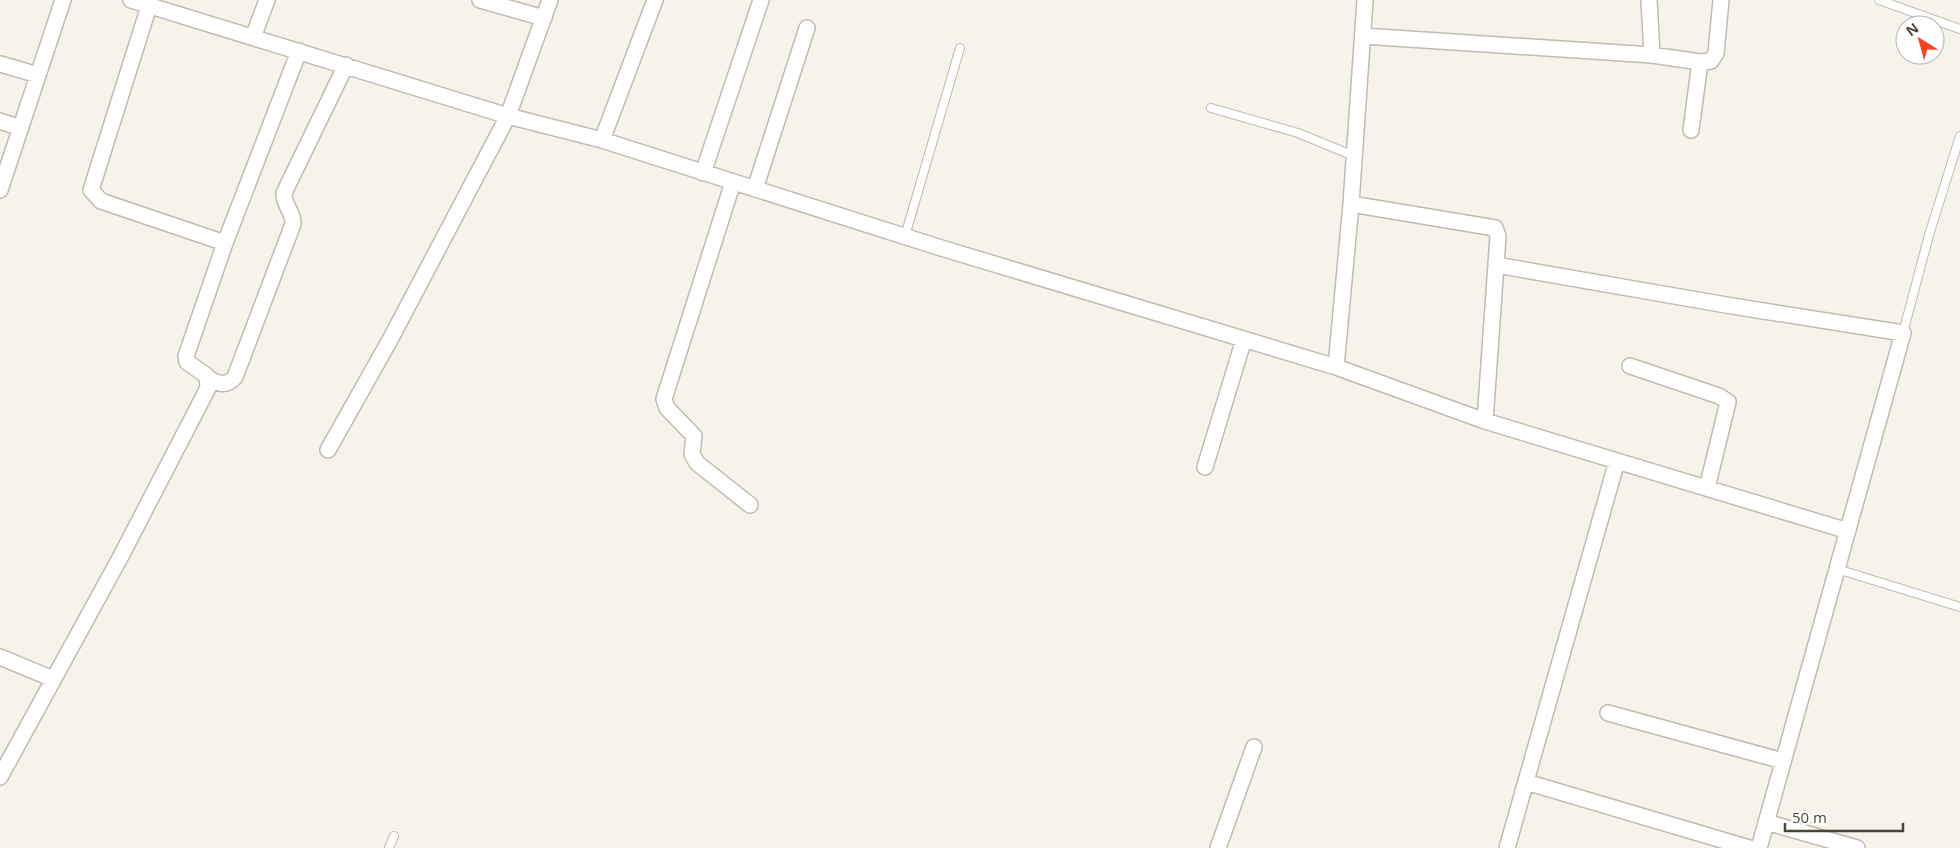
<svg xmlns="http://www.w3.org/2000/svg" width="1960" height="848" font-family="'Open Sans',sans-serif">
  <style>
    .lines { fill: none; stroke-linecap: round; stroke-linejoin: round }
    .service-casing { stroke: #c2bbae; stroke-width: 10 }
    .minor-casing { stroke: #c2bbae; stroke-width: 18 }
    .service { stroke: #fff; stroke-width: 8 }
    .minor { stroke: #fff; stroke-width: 15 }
  </style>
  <rect width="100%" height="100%" fill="#f6f3ec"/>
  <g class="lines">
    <defs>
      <path id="service" d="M1879,0L1960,29
        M1211,108L1298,133L1354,156
        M905,236L960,48
        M1903,333L1929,235L1960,136
        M1837,569L1960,607
        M389,848L394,836"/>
      <path id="minor" d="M131,0L508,116L602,140L938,247L1336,367L1485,421L1848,531
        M480,0L544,18
        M1649,0L1652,55
        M149,6L91,190L101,201L225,243
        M1363,36L1652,55L1700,62L1691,130
        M253,37L267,0
        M1700,62L1711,61L1716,53L1721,0
        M0,64L38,75
        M0,121L21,128
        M602,140L655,0
        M703,173L761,0
        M733,182L664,399L667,408L694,436L692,454L697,463L750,505
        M755,189L807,28
        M0,190L63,0
        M1351,204L1495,228L1498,236L1485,421
        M1496,265L1732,306L1903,333L1759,848
        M1630,366L1719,396L1728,402L1707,488
        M1336,367L1351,204L1365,0
        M207,378C219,384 226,387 235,377L293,224C294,212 283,205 284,193L346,65
        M328,450L391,338L508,116L550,0
        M1205,467L1244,339
        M0,657L53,679
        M1608,713L1783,761
        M0,777L121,556L208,388L207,376L187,362L186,356L225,243L299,51
        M1526,782L1749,848
        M1766,822L1857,848
        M1218,848L1254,747
        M1507,848L1617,461"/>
    </defs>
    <use href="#service" class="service-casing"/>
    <use href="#minor" class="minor-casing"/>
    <use href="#service" class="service"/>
    <use href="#minor" class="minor"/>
  </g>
  <g transform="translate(1920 40) rotate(323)"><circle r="24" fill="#ffffff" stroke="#b7b4b0"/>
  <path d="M0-4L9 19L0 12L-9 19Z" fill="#fc3f1d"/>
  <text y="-8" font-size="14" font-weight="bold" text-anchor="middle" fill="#4b4439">N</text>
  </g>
  <path d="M1785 823v8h118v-8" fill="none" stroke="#4b4439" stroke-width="2.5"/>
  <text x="1792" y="823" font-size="15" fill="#4b4439" stroke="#ffffff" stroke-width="4" paint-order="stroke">50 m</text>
</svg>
